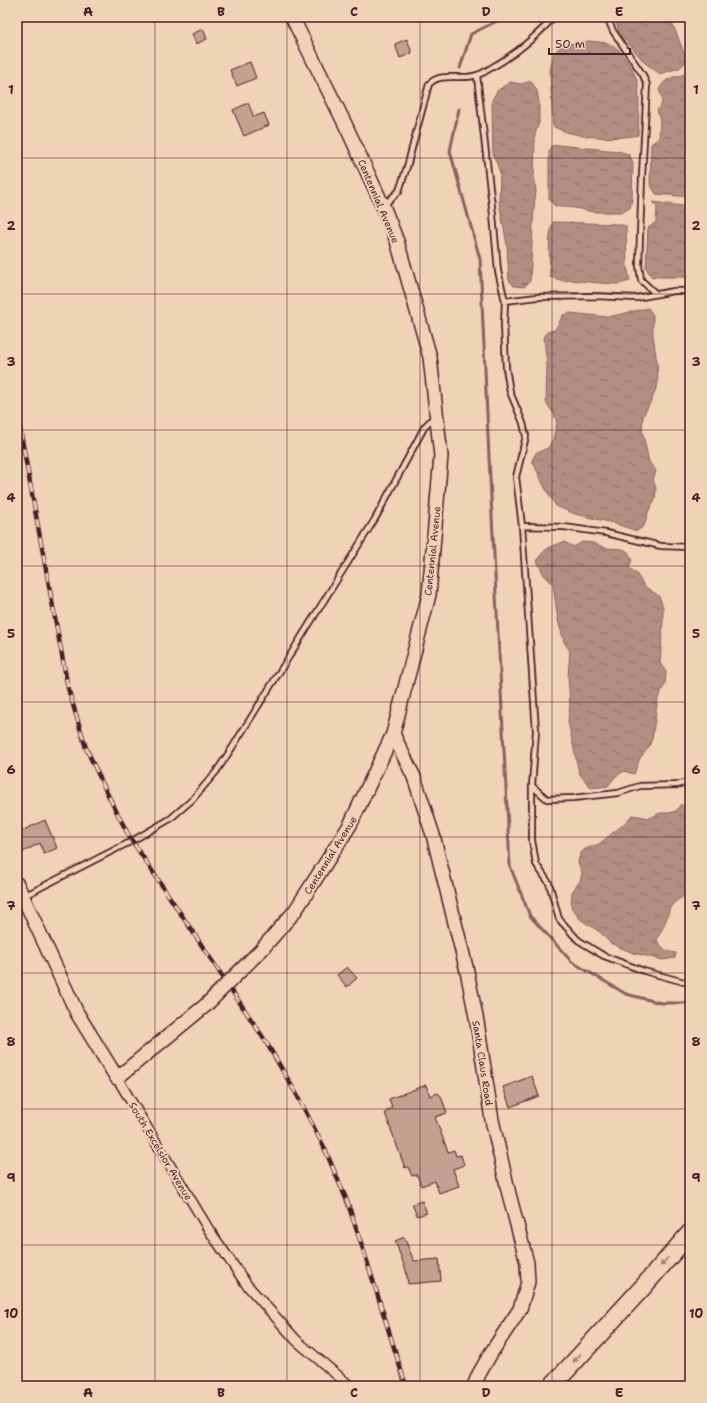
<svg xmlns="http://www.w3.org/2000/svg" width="707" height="1403" font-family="'Shantell Sans',sans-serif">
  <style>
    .water { fill: url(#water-ripples); stroke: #87625f }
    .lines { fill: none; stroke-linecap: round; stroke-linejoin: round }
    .stream { stroke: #87625f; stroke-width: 3 }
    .building { fill: #c1a18f; stroke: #4a1f2b }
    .lane-casing { stroke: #4a1f2b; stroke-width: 8 }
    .street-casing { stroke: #4a1f2b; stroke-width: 12 }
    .secondary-casing { stroke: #4a1f2b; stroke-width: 16 }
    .highway-casing { stroke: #4a1f2b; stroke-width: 20 }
    .lane { stroke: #efd3b6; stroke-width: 4.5 }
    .street { stroke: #efd3b6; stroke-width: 9 }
    .secondary { stroke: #efd3b6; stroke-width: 13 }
    .highway { stroke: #efd3b6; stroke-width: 17 }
    .rail-casing { stroke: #4a1f2b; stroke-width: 4.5 }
    .rail { stroke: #efd3b6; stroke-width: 3; stroke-dasharray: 9; stroke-linecap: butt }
    .secondary-bridge-casing { stroke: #4a1f2b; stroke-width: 16; stroke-linecap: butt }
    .secondary-bridge { stroke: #efd3b6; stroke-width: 13 }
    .oneway { fill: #9c7970 }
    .grid { fill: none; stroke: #4a1f2b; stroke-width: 1; stroke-opacity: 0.55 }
    .labels { text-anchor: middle; stroke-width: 4; stroke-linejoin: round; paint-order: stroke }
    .street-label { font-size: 10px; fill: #4a1f2b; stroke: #efd3b6 }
    .neatline { fill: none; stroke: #4a1f2b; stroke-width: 1.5 }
    .grid-label { font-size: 13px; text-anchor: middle; font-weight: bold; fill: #4a1f2b }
  </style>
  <defs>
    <pattern id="water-ripples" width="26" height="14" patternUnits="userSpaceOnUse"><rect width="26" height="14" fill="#b08e81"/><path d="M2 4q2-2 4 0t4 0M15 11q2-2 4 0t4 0" fill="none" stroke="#91736a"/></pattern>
  </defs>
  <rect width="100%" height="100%" fill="#efd3b6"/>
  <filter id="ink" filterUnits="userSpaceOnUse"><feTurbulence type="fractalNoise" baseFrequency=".025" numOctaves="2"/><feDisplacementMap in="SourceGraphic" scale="8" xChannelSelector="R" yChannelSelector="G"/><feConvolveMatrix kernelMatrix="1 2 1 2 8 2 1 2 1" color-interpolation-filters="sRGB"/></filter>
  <g filter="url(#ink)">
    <path class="water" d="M615,17H670L687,61L679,68L660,74L644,62L619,32Z
      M589,41L608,43L619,50L632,68L638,83L639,101L638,135C617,140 571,138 553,126L550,71L554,53L562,45Z
      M687,74L690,77V197L656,194L650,184L651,144L659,138L660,120L657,110C664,104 663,98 659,90C665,77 674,77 687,74Z
      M531,81L537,91L539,102V123L535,134L534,178L536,191L534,207L530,281L524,287L514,286L509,280L507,245L499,202L500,172L493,154L492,100L497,91L510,82L521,84Z
      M558,145L618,151L628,154L633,162L632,199L630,208L623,212H593L575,208L555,206L549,199V152L551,146Z
      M653,202L690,207V277H652L646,268L648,228L656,222L657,207Z
      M553,222L617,224L626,226L627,267L630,281L618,284L599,283L571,280L564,281L550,277C550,260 547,239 553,222Z
      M648,308L653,315V335L657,363L658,383L652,399L643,416L642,429L649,462L656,471L653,480L656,488L655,500L649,510L644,526L637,531L613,523L575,514L556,506L545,488L532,460L536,453L548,448L553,439L557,423L554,414L546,402L547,366L544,338L547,332L555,330L563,315L570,313L608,317Z
      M564,542L574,547L582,542L593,543L606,548L623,549L628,552L632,560L629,568L636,573L644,586L659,596L663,607V621L660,663L666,672L665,684L658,698L652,739L648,748L640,758L634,774L624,771L615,777L608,786L591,788L579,773L568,721L570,705L568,676L570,651L564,642L558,620L553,584L544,575L537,561C543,549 551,546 564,542Z
      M681,804L685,809L690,819V864L684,896C667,906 671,908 664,925C662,930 659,934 657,940C662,948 666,952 676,953L675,958L663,960L633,953L610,943L600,932L580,919L571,907L572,892L580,881L582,873L578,862L580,854L585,849L599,844L624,824L632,815L650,818L660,813H670L676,811Z"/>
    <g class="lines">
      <path class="stream" d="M460,68L471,34L505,17
        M459,109L450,151L480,259L489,458L510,866L530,916L572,962L626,994L661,1003H690"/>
    </g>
    <path class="building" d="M203,29L207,39L196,44L192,34Z
      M407,39L412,53L400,58L395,44Z
      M250,62L256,78L237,86L230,70Z
      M248,103L254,117L264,113L269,125L244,136L233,110Z
      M45,820L57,848L44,854L40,843L23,852L17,841V833Z
      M347,967L357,978L347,987L337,975Z
      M532,1076L539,1096L510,1107L503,1087Z
      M426,1085L430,1096L438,1093L441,1096L447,1113L435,1117L448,1152L454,1150L456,1156L461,1155L464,1165L453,1169L459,1186L439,1193L435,1181L421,1186L417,1175L412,1176L408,1167L405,1168L385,1113L392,1107L389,1099Z
      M422,1201L427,1213L417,1216L412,1204Z
      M404,1237L414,1261L439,1259L441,1281L408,1284L406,1270L395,1241Z"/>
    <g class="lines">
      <defs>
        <path id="lane" d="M607,17L613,31L643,75L647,85L642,176L639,265L641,280L656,294
          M477,76L493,215L498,271L505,301L504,325L506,368L510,392L523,423L526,436L516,477L522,526L536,731L532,786V840L536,864L549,883L559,919L578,940L604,956L644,971L684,982L690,979
          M384,205L399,191L407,167L429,84C442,71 462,81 477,75C482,74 487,70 491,68C516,54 535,38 554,17
          M505,301L537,297L596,296L636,298L674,291H690
          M522,526L564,527L606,533L661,546L690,547
          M532,786L547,799L573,798L618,793L640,786L677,785L690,781
          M24,896L132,841L170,819L192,800L216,772L232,748L375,519L425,426L435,416"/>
        <path id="street" d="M117,1078L209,1230L247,1285L297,1341L350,1386"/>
        <path id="secondary" d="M393,734L414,777L433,835L467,971L477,1022L492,1120L509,1194L527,1263L528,1282L520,1309L491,1353L479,1374L474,1386
          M17,884L77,1013L117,1078L206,1005
          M262,949L295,911L350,825L393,734L429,595L441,456L430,357L397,241L383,206L346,126L292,17"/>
        <path id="highway" d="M552,1386L643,1287L690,1233"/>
      </defs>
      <use href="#lane" class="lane-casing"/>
      <use href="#street" class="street-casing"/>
      <use href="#secondary" class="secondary-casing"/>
      <use href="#highway" class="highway-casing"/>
      <use href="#lane" class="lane"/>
      <use href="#street" class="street"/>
      <use href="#secondary" class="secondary"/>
      <use href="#highway" class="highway"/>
      <defs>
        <path id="rail" d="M17,413L68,688L86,748L107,793L129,836L266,1042L297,1095L324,1147L347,1201L366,1258L406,1386"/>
      </defs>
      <use href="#rail" class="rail-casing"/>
      <use href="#rail" class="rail"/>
      <defs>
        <path id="secondary-bridge" d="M206,1005L262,949"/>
      </defs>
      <use href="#secondary-bridge" class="secondary-bridge-casing"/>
      <use href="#secondary-bridge" class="secondary-bridge"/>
    </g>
    <defs><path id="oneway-solid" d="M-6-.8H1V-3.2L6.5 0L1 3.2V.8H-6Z"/></defs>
    <g class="oneway">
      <use href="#oneway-solid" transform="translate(664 1262) rotate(131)"/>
      <use href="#oneway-solid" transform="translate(577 1358) rotate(133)"/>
    </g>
  </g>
  <path class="grid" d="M155,17V1386M287,17V1386M420,17V1386M552,17V1386M17,158H690M17,294H690M17,430H690M17,566H690M17,702H690M17,837H690M17,973H690M17,1109H690M17,1245H690"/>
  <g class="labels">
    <g class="street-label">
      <text transform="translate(379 201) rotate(67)" y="4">Centennial Avenue</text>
      <text transform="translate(432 551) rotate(-84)" y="4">Centennial Avenue</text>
      <text transform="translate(330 855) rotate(-58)" y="4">Centennial Avenue</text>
      <text transform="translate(483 1063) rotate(81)" y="4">Santa Claus Road</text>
      <text transform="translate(161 1151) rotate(59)" y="4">South Excelsior Avenue</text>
    </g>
  </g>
  <rect width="707" height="1403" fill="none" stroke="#efd3b6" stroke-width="44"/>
  <path d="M549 48v6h81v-6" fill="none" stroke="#4a1f2b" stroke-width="2"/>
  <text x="555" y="48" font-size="12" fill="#4a1f2b" stroke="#efd3b6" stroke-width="3" paint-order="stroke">50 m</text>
  <rect x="22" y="22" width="663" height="1359" class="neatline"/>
  <g class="grid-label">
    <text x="88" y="16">A</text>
    <text x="221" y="16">B</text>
    <text x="354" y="16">C</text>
    <text x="486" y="16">D</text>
    <text x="619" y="16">E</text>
    <text x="11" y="94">1</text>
    <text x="696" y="94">1</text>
    <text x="11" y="230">2</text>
    <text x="696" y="230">2</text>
    <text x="11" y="366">3</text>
    <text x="696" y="366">3</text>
    <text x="11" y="502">4</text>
    <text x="696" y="502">4</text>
    <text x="11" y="638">5</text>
    <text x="696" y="638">5</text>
    <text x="11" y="774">6</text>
    <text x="696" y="774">6</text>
    <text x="11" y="910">7</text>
    <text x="696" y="910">7</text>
    <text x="11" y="1046">8</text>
    <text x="696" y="1046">8</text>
    <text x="11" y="1182">9</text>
    <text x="696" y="1182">9</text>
    <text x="11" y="1318">10</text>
    <text x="696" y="1318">10</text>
    <text x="88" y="1397">A</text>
    <text x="221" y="1397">B</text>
    <text x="354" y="1397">C</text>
    <text x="486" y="1397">D</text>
    <text x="619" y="1397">E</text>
  </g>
</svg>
